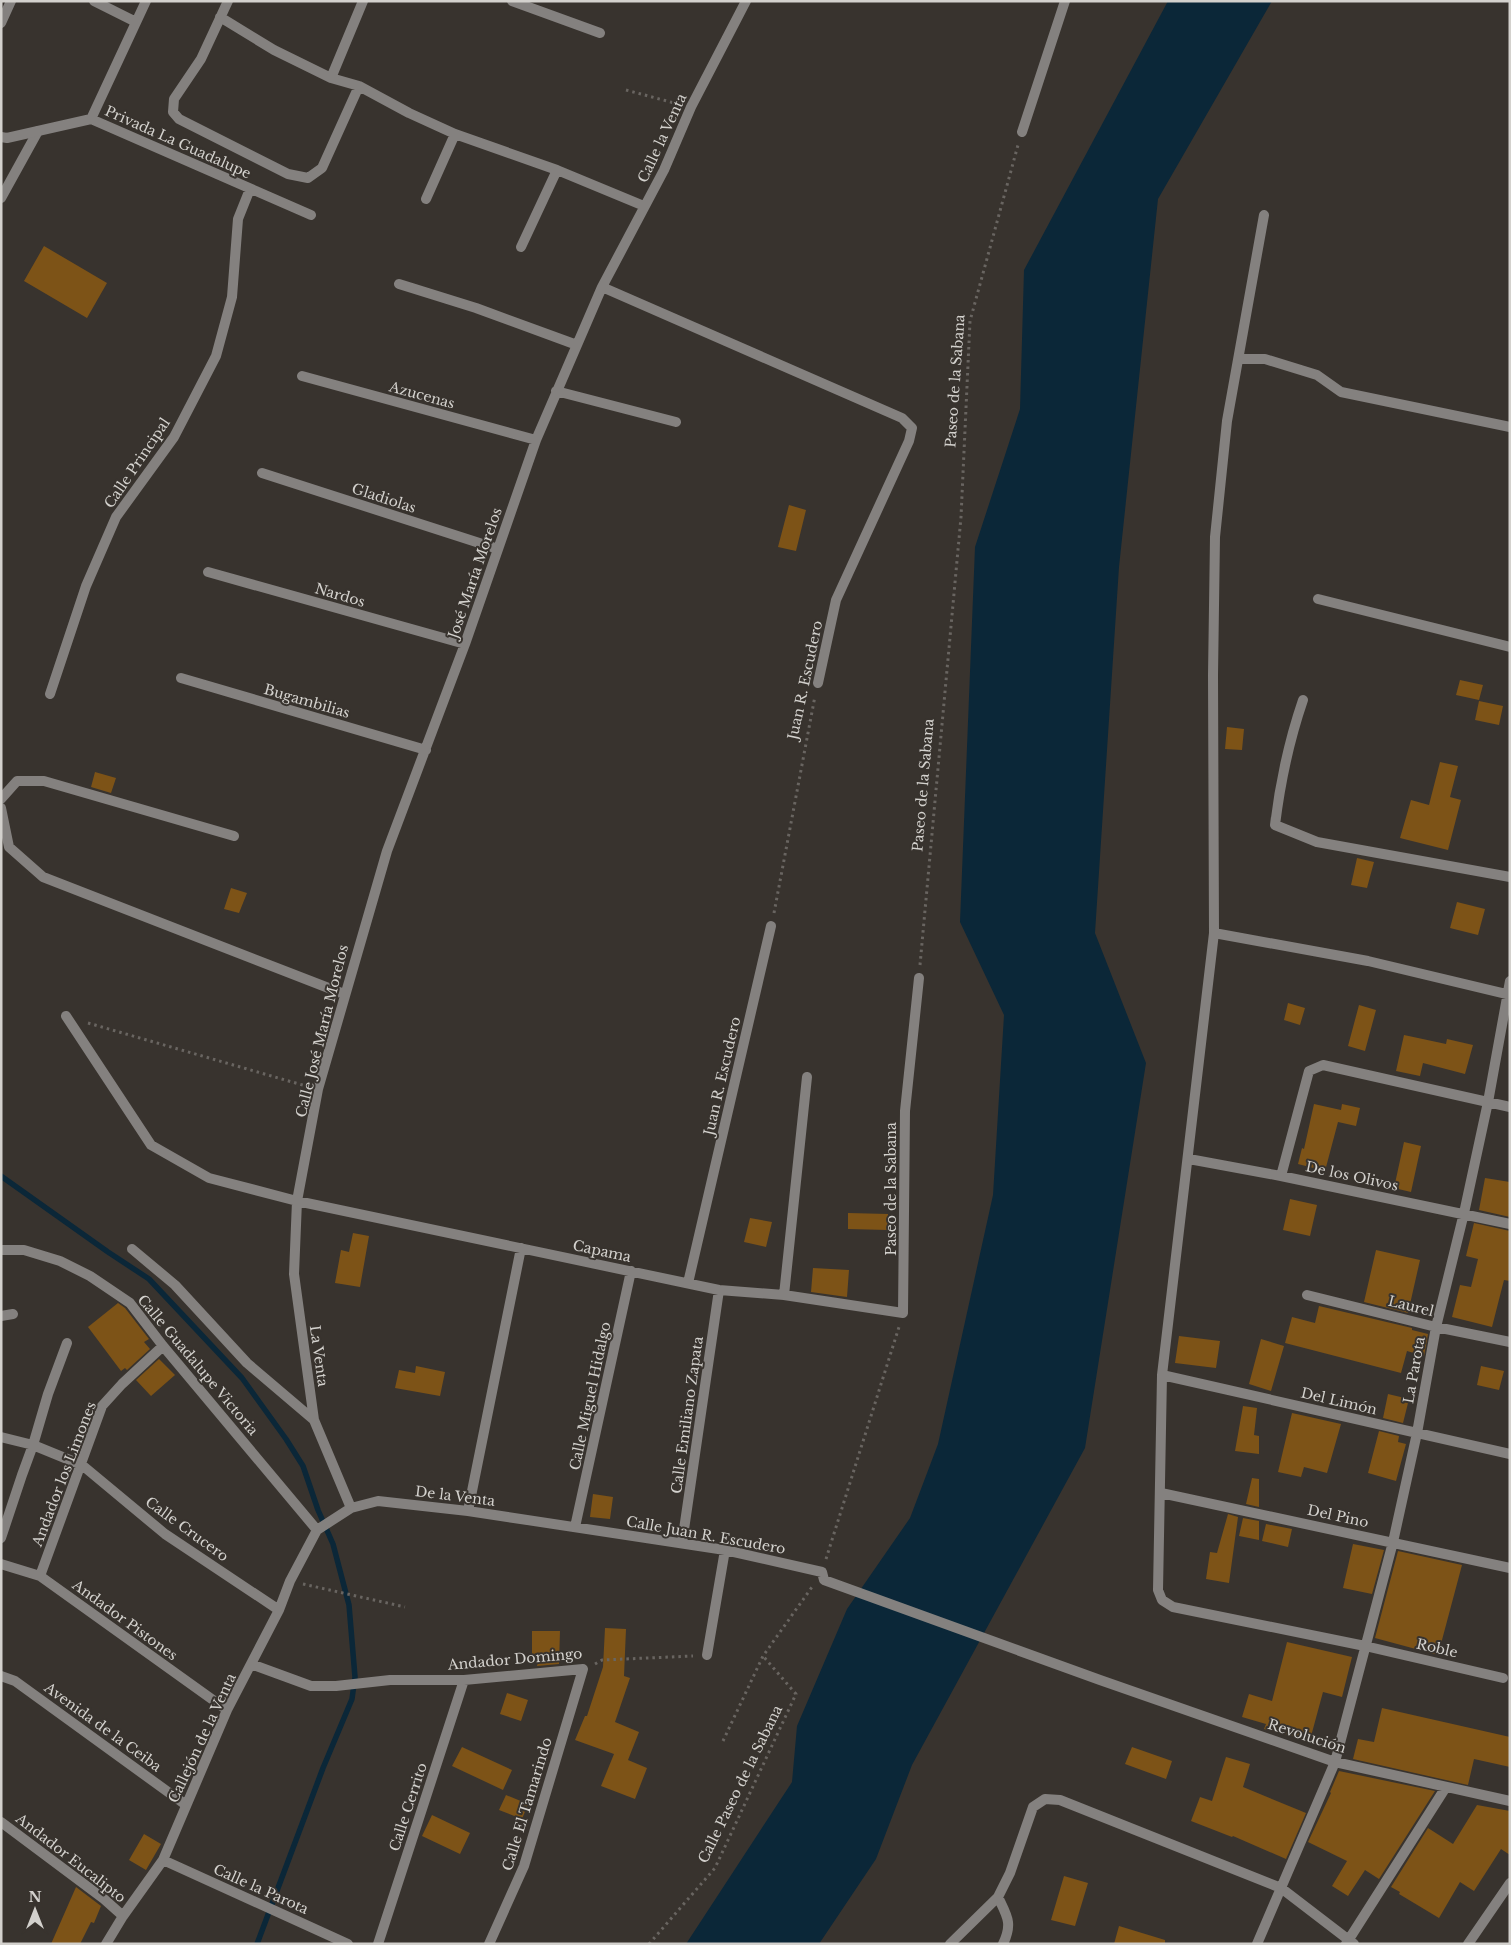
<svg xmlns="http://www.w3.org/2000/svg" width="1511" height="1945" font-family="'Libre Baskerville',serif">
  <style>
    .water { fill: #0b2738 }
    .lines { fill: none; stroke-linecap: round; stroke-linejoin: round }
    .stream { stroke: #0b2738; stroke-width: 5.5 }
    .building { fill: #7d5317 }
    .path { stroke: #696561; stroke-width: 3; stroke-dasharray: 2.5 4; stroke-linecap: butt }
    .lane { stroke: #84817f; stroke-width: 10 }
    .street { stroke: #84817f; stroke-width: 10 }
    .labels { text-anchor: middle; stroke-width: 4; stroke-linejoin: round; paint-order: stroke }
    .street-label { font-size: 14px; fill: #d3d1cd; stroke: #38332e }
  </style>
  <rect width="100%" height="100%" fill="#38332e"/>
  <path class="water" d="M1168,1H1272L1158,199L1119,567L1095,933L1146,1063L1085,1448L912,1765L876,1859L819,1944H686L792,1782L797,1726L847,1609L910,1518L938,1444L993,1195L1004,1015L960,922L975,547L1020,409L1024,270Z"/>
  <g class="lines">
    <path class="stream" d="M1,1176L108,1252L149,1279L242,1378L286,1439L303,1466L318,1510L333,1544L349,1605L355,1677L352,1699L323,1768L257,1944"/>
  </g>
  <path class="building" d="M44,246L107,283L87,318L24,281Z
    M789,505L806,510L796,551L778,547Z
    M1460,680L1483,685L1479,700L1456,695Z
    M1479,701L1503,706L1499,725L1475,720Z
    M1227,727L1244,729L1242,750L1225,749Z
    M1440,762L1458,766L1450,797L1461,800L1448,850L1400,838L1411,800L1429,805Z
    M95,772L116,778L111,793L91,787Z
    M1357,858L1374,862L1367,888L1351,885Z
    M231,888L247,893L239,913L224,909Z
    M1457,902L1485,909L1478,935L1450,928Z
    M1288,1003L1305,1008L1300,1025L1284,1020Z
    M1359,1005L1376,1010L1365,1051L1348,1046Z
    M1404,1035L1446,1044L1447,1039L1473,1045L1465,1074L1423,1063L1420,1076L1396,1071Z
    M1314,1104L1341,1110L1342,1104L1360,1108L1356,1126L1338,1122L1325,1171L1298,1164L1302,1148L1304,1149Z
    M1404,1142L1421,1146L1411,1192L1394,1188Z
    M1485,1178L1510,1182V1217L1479,1210Z
    M1290,1199L1317,1205L1310,1236L1283,1230Z
    M848,1213L888,1214V1230L848,1229Z
    M750,1218L772,1222L766,1247L744,1242Z
    M1474,1223L1510,1231V1281L1504,1280L1492,1327L1452,1317L1460,1285L1471,1287L1478,1259L1466,1256Z
    M353,1233L369,1236L360,1287L335,1283L341,1250L349,1252Z
    M1376,1250L1420,1260L1408,1313L1364,1302Z
    M813,1268L849,1270L847,1297L811,1292Z
    M118,1303L125,1308L149,1339L144,1342L150,1349L127,1370L125,1368L121,1371L88,1327Z
    M1319,1306L1412,1328V1330L1428,1334L1424,1356L1407,1351L1401,1373L1285,1343L1292,1317L1315,1323Z
    M1179,1336L1220,1341L1216,1368L1175,1363Z
    M1261,1339L1284,1346L1271,1391L1249,1384Z
    M159,1359L175,1375L151,1396L136,1380Z
    M416,1366L445,1372L440,1396L395,1388L399,1370L415,1373Z
    M1481,1366L1504,1371L1499,1390L1477,1385Z
    M1388,1394L1409,1399L1403,1423L1383,1418Z
    M1243,1406L1257,1408L1254,1435L1259,1436V1454L1235,1451Z
    M1292,1413L1341,1424L1327,1473L1304,1467L1301,1477L1278,1472Z
    M1379,1431L1399,1436L1398,1442L1406,1444L1396,1481L1368,1473Z
    M1252,1478L1259,1479V1507L1246,1504Z
    M593,1494L613,1497L610,1519L590,1517Z
    M1228,1514L1238,1517L1229,1583L1206,1579L1210,1552L1217,1553Z
    M1243,1518L1259,1521V1540L1239,1536Z
    M1266,1524L1292,1529L1288,1547L1262,1541Z
    M1353,1544L1384,1550L1372,1594L1343,1588Z
    M1398,1551L1462,1565L1438,1655L1375,1638Z
    M605,1628L626,1629L624,1676L630,1678L615,1722L639,1732L628,1760L647,1768L635,1799L601,1786L614,1754L575,1740L585,1716H587L603,1667Z
    M532,1631H560L559,1664L537,1666L540,1654H532Z
    M1287,1642L1352,1657L1342,1697L1323,1692L1310,1740L1264,1729L1266,1724L1242,1717L1249,1694L1272,1701Z
    M507,1693L528,1700L521,1721L500,1714Z
    M1382,1708L1510,1737V1767L1474,1759L1468,1785L1353,1759L1358,1739L1374,1742Z
    M462,1747L512,1770L503,1790L452,1766Z
    M1132,1747L1172,1761L1166,1779L1125,1764Z
    M1226,1757L1250,1764L1243,1787L1306,1813L1286,1859L1233,1836L1232,1837L1191,1821L1200,1797L1212,1801Z
    M1339,1771L1435,1791L1379,1879L1365,1870L1348,1896L1332,1886L1347,1861L1308,1842L1331,1793L1330,1792Z
    M506,1795L528,1804L522,1819L499,1810Z
    M1477,1805L1510,1811V1855L1501,1849L1474,1891L1460,1882L1439,1918L1399,1894L1400,1892L1391,1887L1428,1828L1453,1844Z
    M432,1815L470,1833L460,1854L422,1836Z
    M144,1834L161,1844L146,1870L129,1860Z
    M1064,1876L1088,1883L1075,1926L1051,1920Z
    M76,1887L101,1906L94,1923L91,1922L80,1944H51Z
    M1119,1926L1165,1940V1944H1114Z"/>
  <g class="lines">
    <path class="path" d="M626,90L678,104
      M774,913L815,696
      M920,965L961,517L970,321L1018,145
      M88,1023L306,1086
      M826,1559L899,1327
      M303,1584L405,1607
      M595,1664L602,1660L693,1656
      M723,1741L763,1656L812,1587
      M649,1944L715,1868L796,1694L763,1656"/>
    <path class="lane" d="M1,23L11,1
      M1,198L38,131"/>
    <path class="street" d="M94,1L136,22
      M228,1L201,59L174,99L173,112L179,119L288,174L308,178L322,168L359,86
      M512,1L600,33
      M220,17L274,50L331,78L359,86L409,113L455,134L557,170L644,206
      M331,78L363,1
      M91,119L146,1
      M1022,132L1065,1
      M1,137L7,138L91,119L311,215
      M426,199L455,134
      M1264,215L1227,421L1215,537L1213,675L1214,933L1162,1375L1158,1590L1162,1600L1173,1607L1365,1646L1503,1678
      M521,247L557,170
      M399,284L476,308L577,345
      M602,287L902,418L912,428L909,441L836,600L818,683
      M1239,359H1265L1317,375L1341,392L1510,427
      M302,376L536,440
      M556,391L676,422
      M262,473L498,549
      M208,572L465,644
      M1318,599L1510,647
      M181,678L426,750
      M50,694L86,586L116,517L174,437L216,356L232,297L238,219L250,189
      M1303,700C1290,738 1280,784 1275,825L1317,842L1510,877
      M1,799L17,781H44L234,836
      M1,808L9,847L43,877L344,994
      M1214,933L1368,961L1510,995
      M66,1016L151,1145L209,1178L297,1201L719,1290L784,1295L903,1313L905,1111L919,978
      M1189,1159L1281,1176L1510,1224
      M1281,1176L1309,1071L1323,1065L1510,1107
      M132,1249L175,1285L247,1363L314,1420
      M1,1250H24L60,1261L90,1276L130,1303L163,1346L317,1530
      M688,1283L771,926
      M784,1295L807,1077
      M1307,1295L1436,1327L1510,1342
      M1,1316L13,1314
      M1162,1375L1510,1454
      M1,1437L33,1445L82,1465L165,1534L279,1610
      M1161,1493L1510,1568
      M351,1508L314,1420L294,1274L297,1201L318,1089L387,851L465,644L536,440L602,287L664,170L691,107L746,1
      M468,1511L521,1248
      M575,1527L631,1271
      M1,1538L22,1475L33,1445L48,1394L67,1343
      M682,1543L719,1290
      M1,1564L40,1576L227,1710
      M40,1576L102,1406L122,1384L163,1346
      M707,1655L725,1550
      M251,1664L311,1686H336L390,1680H464L583,1669L524,1866L489,1944
      M1,1676L15,1681L186,1805
      M1,1822L104,1899L123,1916
      M163,1860L348,1944
      M998,1897C1007,1916 1013,1923 1003,1944
      M106,1944L123,1916L163,1860L227,1710L279,1610L290,1581L317,1530L351,1508L378,1501L468,1511L725,1550L822,1572L824,1580L1100,1680L1335,1762L1510,1801
      M378,1944L464,1680
      M950,1944L998,1897L1010,1873L1033,1807L1045,1799L1060,1800L1281,1888L1354,1944
      M1257,1944L1335,1762L1393,1542L1417,1433L1436,1327L1464,1213L1488,1102L1510,981
      M1346,1944L1446,1787
      M1468,1944L1510,1883"/>
  </g>
  <g class="labels">
    <g class="street-label">
      <text transform="translate(662 138) rotate(-65)" y="5">Calle la Venta</text>
      <text transform="translate(178 142) rotate(24)" y="5">Privada La Guadalupe</text>
      <text transform="translate(955 381) rotate(-86)" y="5">Paseo de la Sabana</text>
      <text transform="translate(422 395) rotate(15)" y="5">Azucenas</text>
      <text transform="translate(137 463) rotate(-56)" y="5">Calle Principal</text>
      <text transform="translate(384 498) rotate(18)" y="5">Gladiolas</text>
      <text transform="translate(475 573) rotate(-71)" y="5">José María Morelos</text>
      <text transform="translate(340 595) rotate(16)" y="5">Nardos</text>
      <text transform="translate(805 680) rotate(-78)" y="5">Juan R. Escudero</text>
      <text transform="translate(307 701) rotate(16)" y="5">Bugambilias</text>
      <text transform="translate(923 785) rotate(-85)" y="5">Paseo de la Sabana</text>
      <text transform="translate(322 1031) rotate(-76)" y="5">Calle José María Morelos</text>
      <text transform="translate(722 1076) rotate(-77)" y="5">Juan R. Escudero</text>
      <text transform="translate(1352 1176) rotate(12)" y="5">De los Olivos</text>
      <text transform="translate(891 1189) rotate(-90)" y="5">Paseo de la Sabana</text>
      <text transform="translate(602 1251) rotate(12)" y="5">Capama</text>
      <text transform="translate(1411 1306) rotate(14)" y="5">Laurel</text>
      <text transform="translate(319 1356) rotate(82)" y="5">La Venta</text>
      <text transform="translate(198 1365) rotate(50)" y="5">Calle Guadalupe Victoria</text>
      <text transform="translate(1414 1370) rotate(-80)" y="5">La Parota</text>
      <text transform="translate(590 1396) rotate(-78)" y="5">Calle Miguel Hidalgo</text>
      <text transform="translate(1339 1401) rotate(13)" y="5">Del Limón</text>
      <text transform="translate(687 1415) rotate(-82)" y="5">Calle Emiliano Zapata</text>
      <text transform="translate(64 1474) rotate(-69)" y="5">Andador los Limones</text>
      <text transform="translate(455 1496) rotate(7)" y="5">De la Venta</text>
      <text transform="translate(1338 1516) rotate(12)" y="5">Del Pino</text>
      <text transform="translate(187 1529) rotate(36)" y="5">Calle Crucero</text>
      <text transform="translate(706 1535) rotate(10)" y="5">Calle Juan R. Escudero</text>
      <text transform="translate(125 1620) rotate(36)" y="5">Andador Pistones</text>
      <text transform="translate(1437 1648) rotate(13)" y="5">Roble</text>
      <text transform="translate(515 1659) rotate(-5)" y="5">Andador Domingo</text>
      <text transform="translate(103 1727) rotate(36)" y="5">Avenida de la Ceiba</text>
      <text transform="translate(1307 1736) rotate(18)" y="5">Revolución</text>
      <text transform="translate(202 1738) rotate(-65)" y="5">Callejón de la Venta</text>
      <text transform="translate(740 1784) rotate(-64)" y="5">Calle Paseo de la Sabana</text>
      <text transform="translate(527 1804) rotate(-73)" y="5">Calle El Tamarindo</text>
      <text transform="translate(408 1807) rotate(-72)" y="5">Calle Cerrito</text>
      <text transform="translate(71 1858) rotate(38)" y="5">Andador Eucalipto</text>
      <text transform="translate(261 1889) rotate(24)" y="5">Calle la Parota</text>
    </g>
  </g>
  <rect width="1511" height="1945" fill="none" stroke="#d3d1cd" stroke-width="5"/>
  <g transform="translate(35 1910)" stroke="#38332e" stroke-width="4" paint-order="stroke">
  <path d="M0-4L9 19L0 12L-9 19Z" fill="#d3d1cd"/>
  <text y="-8" font-size="14" font-weight="bold" text-anchor="middle" fill="#d3d1cd">N</text>
  </g>
</svg>
